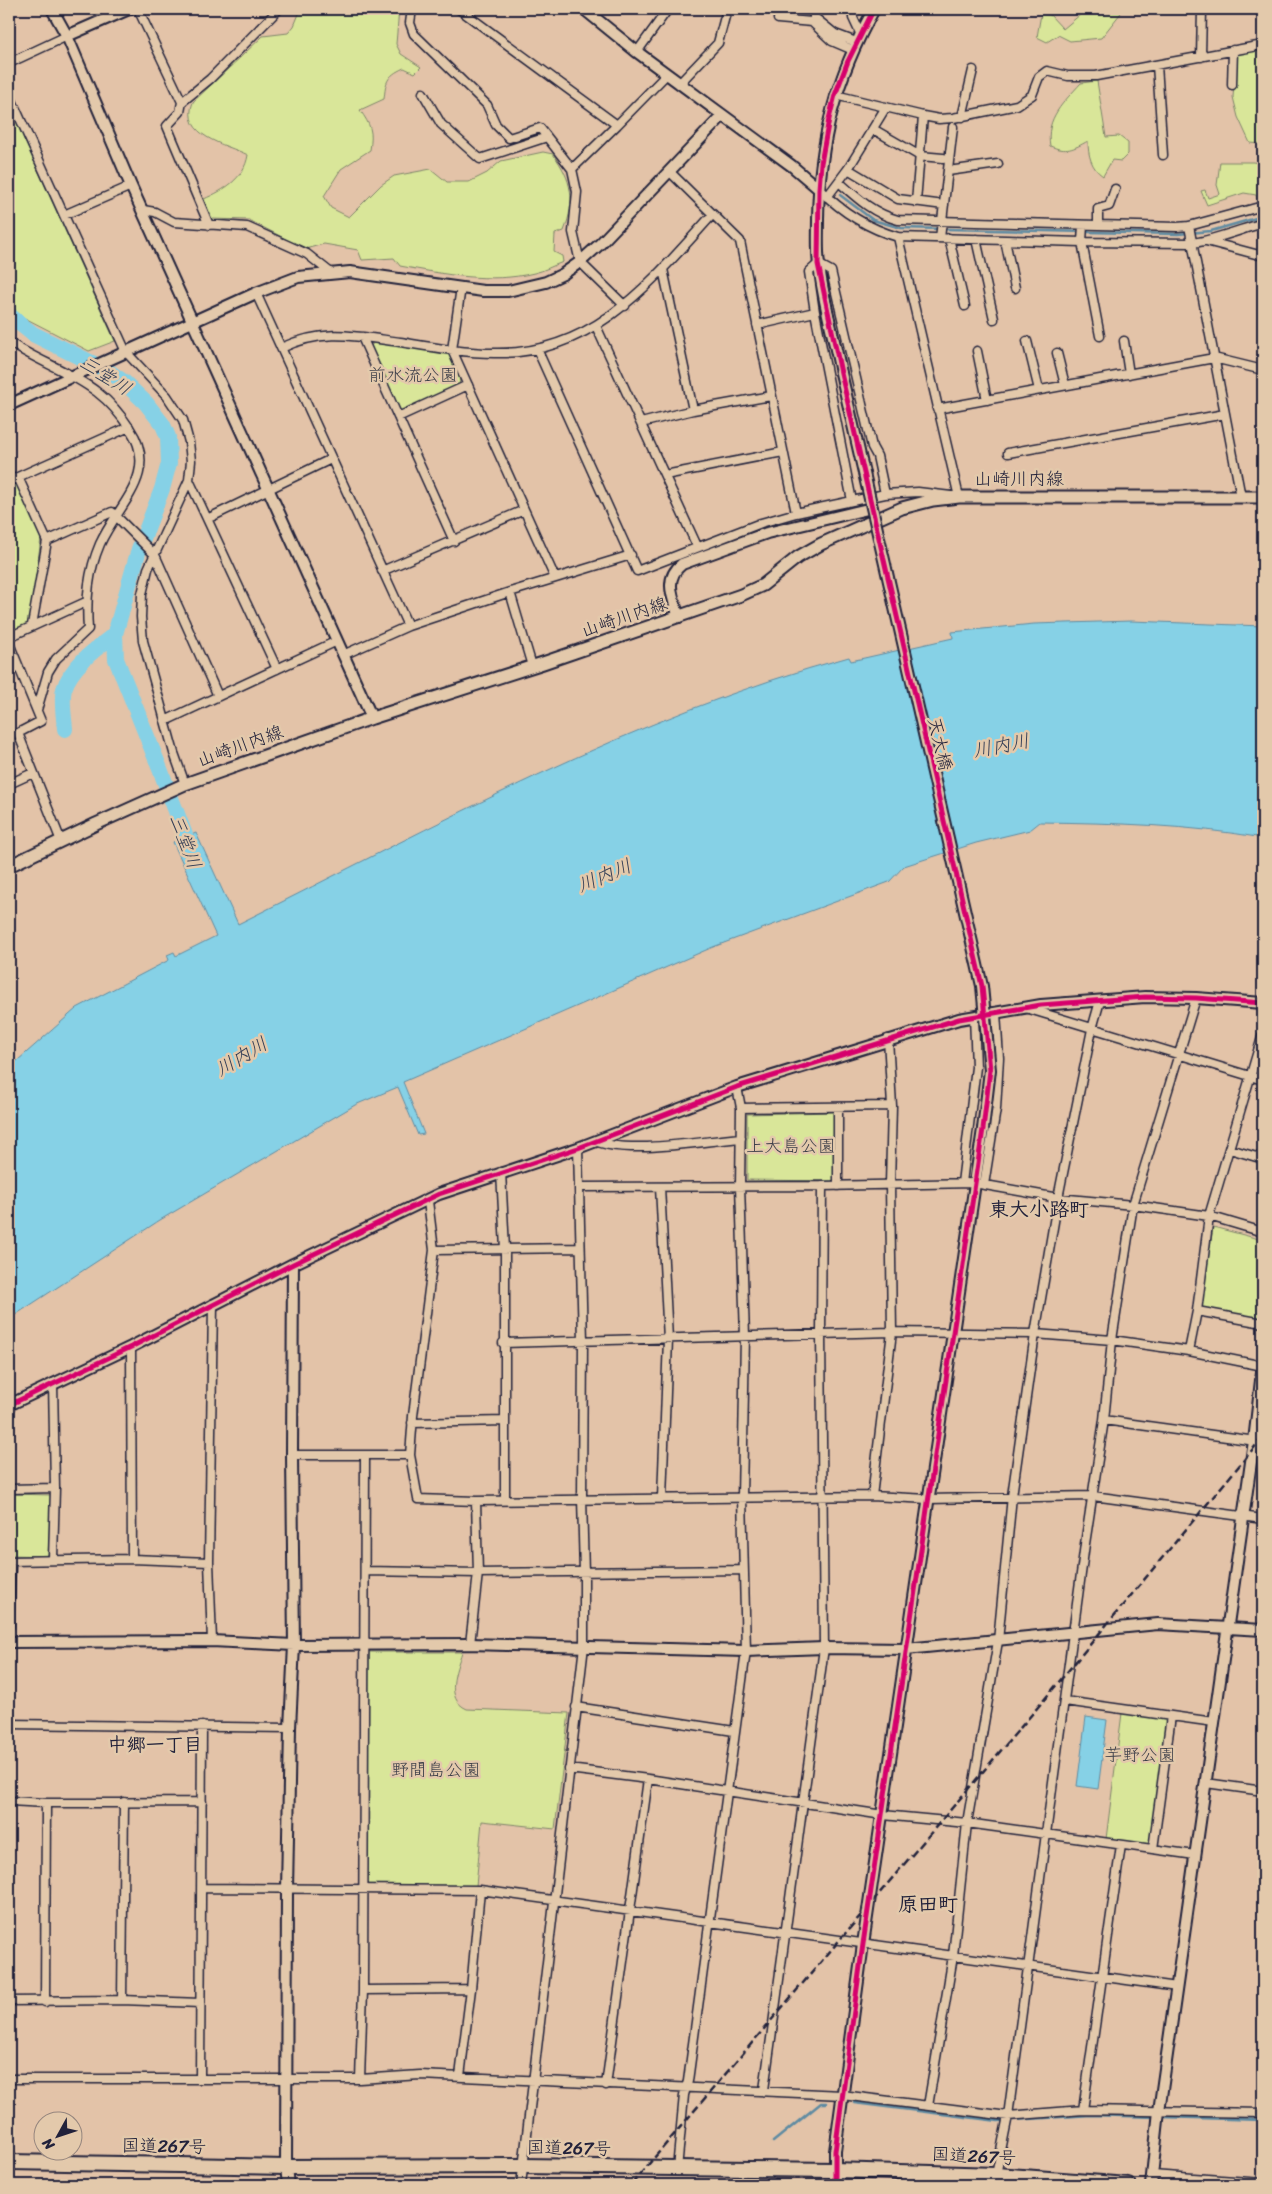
<svg xmlns="http://www.w3.org/2000/svg" width="1272" height="2194" font-family="Sriracha,'Klee One',sans-serif">
  <style>
    .green { fill: #d9e699; stroke: #7e846a }
    .water { fill: #86d1e6; stroke: #5e8ba2 }
    .lines { fill: none; stroke-linecap: round; stroke-linejoin: round }
    .stream { stroke: #5e8ba2; stroke-width: 2.5 }
    .river { stroke: #86d1e6; stroke-width: 16 }
    .minor-casing { stroke: #22223b; stroke-width: 11 }
    .tertiary-casing { stroke: #22223b; stroke-width: 14 }
    .secondary-casing { stroke: #22223b; stroke-width: 15 }
    .trunk-casing { stroke: #22223b; stroke-width: 18 }
    .minor { stroke: #e3c9ab; stroke-width: 8 }
    .tertiary { stroke: #e3c9ab; stroke-width: 10 }
    .secondary { stroke: #e3c9ab; stroke-width: 11 }
    .trunk { stroke: #e3c9ab; stroke-width: 14 }
    .rail { stroke: #22223b; stroke-width: 2.5; stroke-dasharray: 8 4; stroke-linecap: butt }
    .tertiary-bridge-casing { stroke: #22223b; stroke-width: 14; stroke-linecap: butt }
    .tertiary-bridge { stroke: #e3c9ab; stroke-width: 10 }
    .cycleway-casing { stroke: #e3c9ab; stroke-width: 8 }
    .cycleway { stroke: #d6006c; stroke-width: 5 }
    .labels { text-anchor: middle; stroke-width: 5; stroke-linejoin: round; paint-order: stroke }
    .park-label { font-size: 18px; fill: #3d3f49; stroke: #e3c9ab }
    .street-label { font-size: 18px; fill: #22223b; stroke: #e3c9ab }
    .water-label { font-size: 19px; font-style: italic; fill: #313c55; stroke: #e3c9ab }
    .neighbourhood-label { font-size: 19px; font-weight: bold; fill: #22223b; stroke: #e3c9ab }
    .quarter-label { font-size: 20px; font-weight: bold; fill: #22223b; stroke: #e3c9ab }
  </style>
  <rect width="100%" height="100%" fill="#e3c3a8"/>
  <filter id="ink" filterUnits="userSpaceOnUse"><feTurbulence type="fractalNoise" baseFrequency=".02" numOctaves="2"/><feDisplacementMap in="SourceGraphic" scale="10" xChannelSelector="R" yChannelSelector="G"/><feConvolveMatrix kernelMatrix="1 2 1 2 8 2 1 2 1" color-interpolation-filters="sRGB"/></filter>
  <g filter="url(#ink)">
    <path class="green" d="M301,9H399L396,44L401,54L421,67L415,73L404,68C386,76 386,82 384,99L360,110C371,126 373,131 370,150L341,169L324,196L331,208L349,217L381,185L394,176L431,169L447,182H469L487,173L501,161L543,152L553,154C572,180 576,200 564,231L555,234L554,252L562,256L563,262C554,265 544,271 534,273C490,284 444,274 400,266L394,258L362,260L358,250L324,244L305,249L249,220L212,219L204,199C224,190 244,179 248,155C225,144 180,136 193,102L263,36L288,33L294,26Z
      M1087,9H1124L1101,38L1070,41L1058,35L1047,42L1037,37L1041,14L1050,15L1063,29Z
      M1263,47V144L1250,143L1238,117L1233,97L1237,53Z
      M1097,81L1106,137L1119,136L1128,143V154L1121,161L1112,160L1103,176C1091,168 1088,155 1088,141C1073,149 1067,153 1050,146C1045,118 1064,102 1081,83Z
      M9,106L115,341L89,351L19,315L9,302Z
      M1220,162H1253L1263,164V201L1258,202L1256,195L1244,193L1207,205L1201,191L1205,190L1208,198L1220,194L1217,185Z
      M374,342L446,352C454,358 462,376 459,386L402,411L398,409L370,347Z
      M14,483L18,486L41,538L30,620L26,625L9,632V485Z
      M834,1112L835,1181L747,1180V1114Z
      M1213,1227L1263,1240V1319L1201,1308Z
      M9,1494L51,1495L48,1556L9,1555Z
      M369,1652H462C456,1670 444,1699 467,1709L569,1713L555,1829L482,1821L476,1886L370,1885L367,1883Z
      M1122,1713L1164,1718L1167,1723L1151,1841L1147,1844L1106,1839Z"/>
    <path class="water" d="M1131,621L1263,626V838C1189,825 1115,823 1040,822L1030,830L976,843L904,866L889,882L713,947L403,1082L424,1134L418,1135L398,1087L355,1105L160,1220L9,1319V1068L77,1008L169,960L167,955L174,952L176,956L216,936L173,842L196,833L238,924C437,825 634,715 849,657L851,661L953,638L952,632L1034,624Z
      M1086,1717L1107,1720L1098,1789L1077,1786Z"/>
    <g class="lines">
      <path class="stream" d="M840,195L873,220L901,228L1178,234L1211,231L1263,216
        M854,2103L998,2121L1091,2115L1156,2117
        M1161,2117L1263,2120
        M773,2142L821,2103H826
        M687,2185L698,2180"/>
      <path class="river" d="M9,315L33,334L108,371L124,382L146,403L163,425L168,437L169,463L162,489L139,549L115,634L116,659L160,769L193,856
        M65,729C64,717 61,700 64,689C71,666 97,648 115,634"/>
      <defs>
        <path id="minor" d="M138,9L182,102L180,112L167,126L209,225
          M412,9L410,23L414,34L487,105L496,125L509,138L540,128L572,169L577,192L573,232L580,262L625,306
          M459,9L617,125L667,74
          M814,9V17L835,34L856,42
          M853,9V18L860,33
          M778,19L812,22L832,41L853,50
          M637,52L668,9
          M1201,57L1202,9
          M9,63L67,36
          M1157,65L1163,155
          M679,84L718,43L727,9
          M1232,85L1233,50
          M423,93L441,124L480,159L547,137
          M9,94L126,352L167,396L183,420L189,442L191,461L189,480L148,569L142,594L141,617L143,641L174,753L185,784
          M835,95L923,116L939,119L953,118L1017,105L1032,95L1039,77L1047,71L1068,76H1096L1263,45
          M182,102L210,79L279,9
          M962,117L973,70
          M873,129L920,156L943,158
          M572,169L617,125
          M848,169L898,199L944,205
          M669,171L740,241L796,513
          M948,171L998,164
          M839,182C858,199 873,213 898,220L1177,227L1189,226L1263,206
          M819,189C842,212 866,228 898,237L1082,242L1193,243C1214,240 1242,229 1263,223
          M827,197L848,169L886,107
          M916,202L923,116
          M143,210L155,212L174,222L247,227L307,254L331,273
          M64,215L131,186
          M1083,225L1082,242L1100,336
          M1098,225V209L1109,206L1115,189
          M1189,226L1241,497
          M940,238L953,127
          M949,238L965,306
          M976,239L994,319
          M1005,240L1015,288
          M1206,241L1263,256
          M663,269L693,410
          M461,287L452,350L555,578
          M256,293L408,626
          M757,325L815,312
          M596,326L697,546
          M362,337L454,541
          M1027,341L1039,390
          M1124,341L1129,374
          M9,342C37,361 70,371 97,392C110,402 121,415 130,429C160,474 118,504 100,544C88,572 86,599 88,629L56,659L48,672L37,710
          M281,348C324,328 355,336 400,342C431,347 463,353 494,353C595,355 652,281 713,214
          M537,349L637,571L761,523L796,513L885,494L877,456L872,447L831,271L818,264L809,272L815,312L852,501
          M977,351L987,400
          M1057,353L1065,385
          M937,409L1214,358L1263,370
          M398,417L468,385
          M641,423L693,410L771,396
          M1008,453L1225,414
          M665,475L783,452
          M18,477L47,541L32,625
          M189,480L277,669
          M9,481L129,427
          M885,494L918,492L959,497L898,237
          M209,518L331,459
          M47,541L112,512L155,555L218,696
          M382,571L524,510
          M510,592L532,666
          M9,637L86,602
          M9,643L41,721L18,733L61,841
          M343,655L408,626L510,592L631,555
          M165,721L337,641
          M9,784L33,773
          M1026,1008L1263,1080
          M838,1107V1186
          M741,1108L892,1106
          M595,1141C629,1155 702,1141 741,1138
          M1230,1149L1263,1159
          M501,1172L505,1249V1500
          M962,1183L976,1067L974,1016
          M984,1185L996,1109L999,1058L996,1013
          M579,1187L822,1186L974,1183L1058,1198L1133,1205L1209,1216L1263,1232
          M660,1187L668,1339L662,1498
          M428,1201L434,1250L413,1416L410,1455L418,1499L476,1501L872,1496L928,1499L1093,1496L1263,1519
          M434,1250L580,1248
          M1197,1311L1263,1323
          M503,1343L892,1332L1035,1334L1112,1340L1189,1351L1263,1366
          M131,1347L132,1559
          M1189,1351L1197,1311L1209,1216L1263,1034
          M53,1383L55,1488L53,1559
          M1104,1420L1263,1442
          M412,1423L505,1421
          M292,1455H410
          M9,1489L55,1488
          M872,1496L892,1332L890,1184L892,1106L888,1039
          M9,1561L132,1559L209,1562
          M366,1571L478,1573L744,1570
          M9,1627L11,1561
          M212,1641L209,1562L213,1304
          M470,1644L478,1573L476,1501
          M1065,1701L1214,1722
          M576,1707L734,1731
          M9,1724L290,1728
          M569,1769L648,1779L883,1815L967,1823L1195,1855
          M1206,1783L1263,1791
          M9,1801L46,1803L202,1802
          M1153,1849L1171,1716
          M202,1888L480,1890L1177,1987
          M363,1990L471,1989
          M122,2000L124,1802
          M9,2001L122,2000L200,2003
          M45,2002L46,1803
          M460,2076L471,1989L480,1890
          M9,2079H360L420,2075L842,2095L1008,2116L1083,2110L1263,2113
          M200,2079L202,1726
          M360,2079L363,1990L365,1456
          M606,2085L648,1779
          M764,2090L824,1648L821,1335L822,1186
          M928,2106L953,1956L967,1823L998,1641L1012,1496L1035,1334L1058,1198L1092,1029L1100,1001
          M1083,2110L1121,1845
          M677,2169L684,2095L688,2081L746,1651L742,1497L745,1336L740,1186L741,1108L737,1087
          M996,2175L1008,2116L1085,1544L1104,1420L1112,1340L1133,1205L1196,998
          M1152,2175L1263,2183
          M521,2185L584,1646V1573L582,1498L583,1341L578,1148"/>
        <path id="tertiary" d="M52,9L67,36L131,186L372,718
          M584,9L637,52L792,166L819,189
          M67,36L129,9
          M841,373C834,337 823,301 819,265C817,250 818,234 818,219C819,140 836,78 874,9
          M9,405L256,293L298,277L350,272L483,291H508L546,282L563,274L580,262L600,244L722,116
          M679,617C673,598 663,579 682,564L767,533L872,508
          M9,1405L131,1347L293,1264L439,1194L578,1148L737,1087L959,1019L1041,1005L1145,997L1196,998L1263,1003
          M9,1642L212,1641L294,1645L470,1644L746,1651L824,1648L906,1649L1158,1624L1263,1630
          M288,2185L286,2167L287,1890L290,1728L294,1645L292,1455L293,1264
          M835,2185V2151L863,1944L983,1129
          M1151,2185L1159,2111L1254,1441L1263,1363"/>
        <path id="secondary" d="M9,866L96,824L185,784L372,718L543,663L741,595L763,585L798,557L821,544L902,508L933,500L959,497H1263"/>
        <path id="trunk" d="M9,2162L286,2167L522,2166L834,2170L996,2175L1128,2185"/>
      </defs>
      <use href="#minor" class="minor-casing"/>
      <use href="#tertiary" class="tertiary-casing"/>
      <use href="#secondary" class="secondary-casing"/>
      <use href="#trunk" class="trunk-casing"/>
      <use href="#minor" class="minor"/>
      <use href="#tertiary" class="tertiary"/>
      <use href="#secondary" class="secondary"/>
      <use href="#trunk" class="trunk"/>
      <path class="rail" d="M631,2185L1038,1707L1263,1437"/>
      <defs>
        <path id="tertiary-bridge" d="M841,373L982,986L990,1070L983,1129"/>
      </defs>
      <use href="#tertiary-bridge" class="tertiary-bridge-casing"/>
      <use href="#tertiary-bridge" class="tertiary-bridge"/>
      <defs>
        <path id="cycleway" d="M9,1405L131,1347L293,1264L439,1194L578,1148L737,1087L959,1019L1041,1005L1145,997L1196,998L1263,1003
          M835,2185V2151L863,1944L983,1129L990,1070L982,986L841,373L818,264L819,189L821,163L829,119L835,95L848,61L874,9"/>
      </defs>
      <use href="#cycleway" class="cycleway-casing"/>
      <use href="#cycleway" class="cycleway"/>
    </g>
  </g>
  <g class="labels">
    <g class="park-label">
      <text x="413" y="381">前水流公園</text>
      <text x="791" y="1152">上大島公園</text>
      <text x="1140" y="1761">芋野公園</text>
      <text x="436" y="1776">野間島公園</text>
    </g>
    <g class="street-label">
      <text x="1019" y="485">山崎川内線</text>
      <text transform="translate(624 617) rotate(-19)" y="6">山崎川内線</text>
      <text transform="translate(940 744) rotate(77)" y="6">天大橋</text>
      <text transform="translate(240 746) rotate(-20)" y="6">山崎川内線</text>
      <text transform="translate(164 2146) rotate(1)" y="6">国道267号</text>
      <text transform="translate(569 2148) rotate(1)" y="6">国道267号</text>
      <text transform="translate(974 2156) rotate(3)" y="6">国道267号</text>
    </g>
    <g class="water-label">
      <text transform="translate(106 375) rotate(32)" y="7">三堂川</text>
      <text transform="translate(1001 745) rotate(-11)" y="7">川内川</text>
      <text transform="translate(186 841) rotate(69)" y="7">三堂川</text>
      <text transform="translate(604 875) rotate(-23)" y="7">川内川</text>
      <text transform="translate(241 1056) rotate(-31)" y="7">川内川</text>
    </g>
    <g class="neighbourhood-label">
      <text x="155" y="1751">中郷一丁目</text>
    </g>
    <g class="quarter-label">
      <text x="1039" y="1216">東大小路町</text>
      <text x="928" y="1911">原田町</text>
    </g>
  </g>
  <rect width="1272" height="2194" fill="none" stroke="#e3c9ab" stroke-width="30"/>
  <rect x="15" y="15" width="1242" height="2164" fill="none" stroke="#22223b" stroke-width="2" filter="url(#ink)"/>
  <g transform="translate(58 2136) rotate(230)"><circle r="24" fill="#e3c9ab" stroke="#96867e"/>
  <path d="M0-4L9 19L0 12L-9 19Z" fill="#22223b"/>
  <text y="-8" font-size="14" font-weight="bold" text-anchor="middle" fill="#22223b">N</text>
  </g>
</svg>
